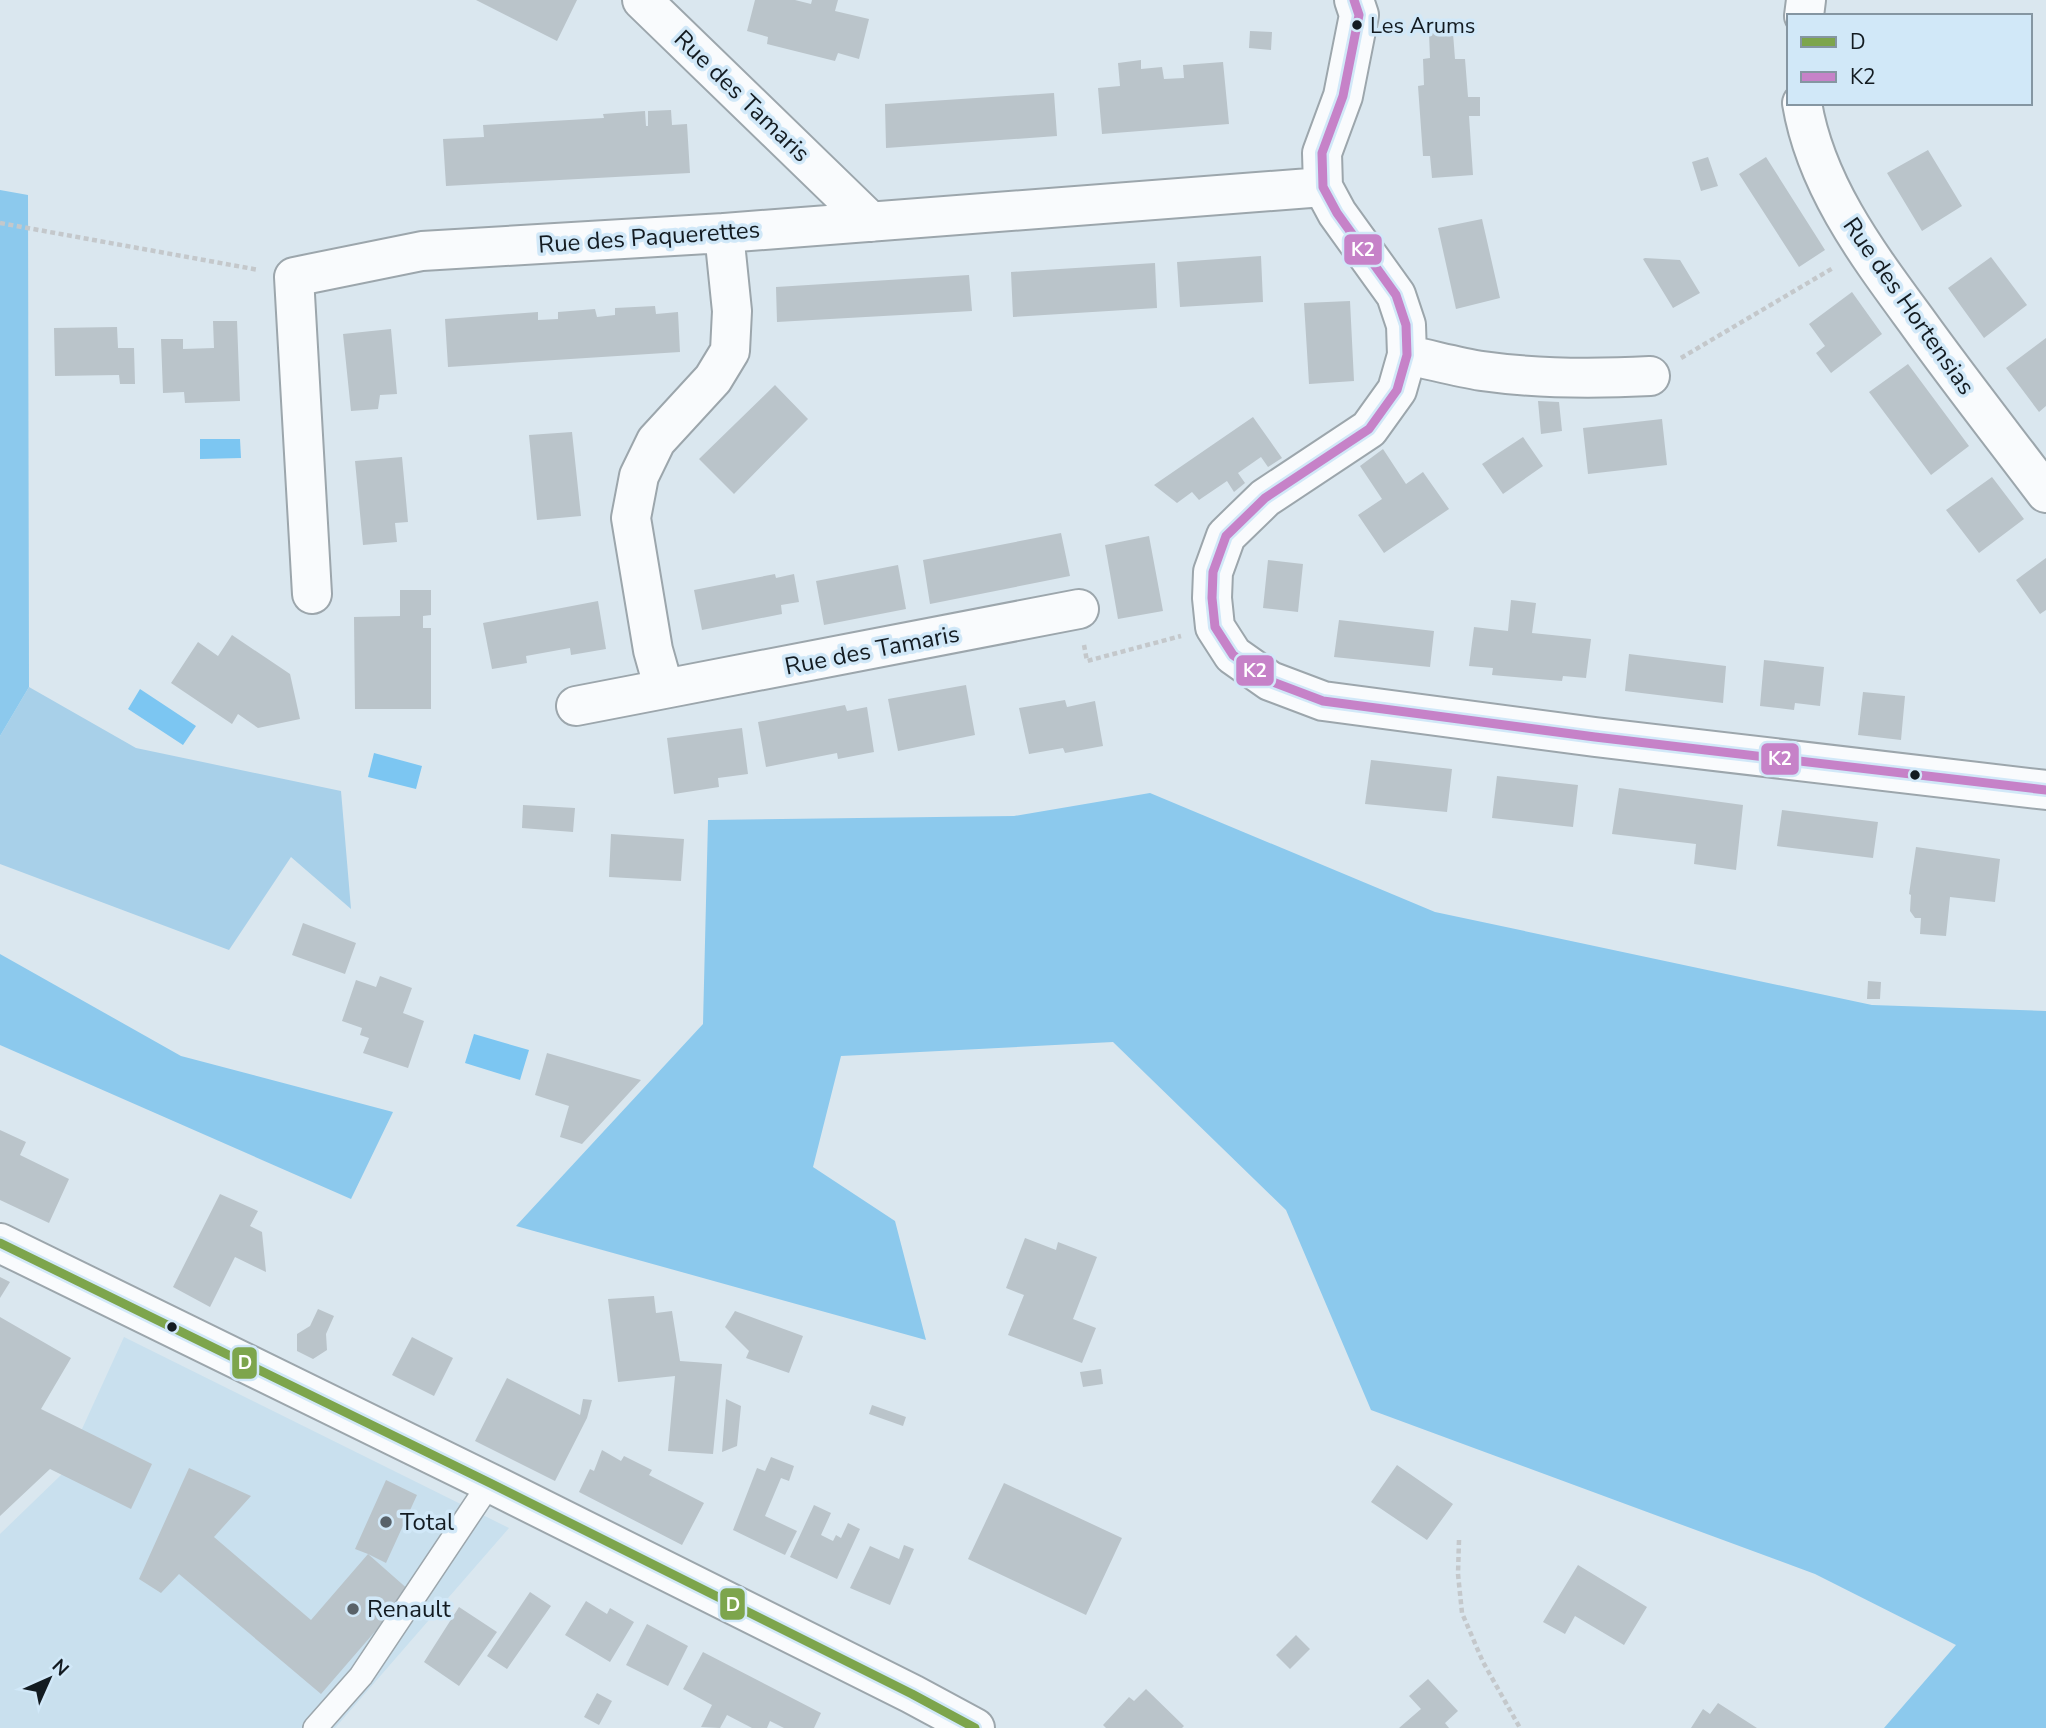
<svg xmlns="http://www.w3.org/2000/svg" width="2046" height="1728" font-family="'Nunito Sans',sans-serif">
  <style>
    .built { fill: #c9e0ee }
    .green { fill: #a8d0e9 }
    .forest { fill: #8cc9ed }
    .water { fill: #7cc6f2 }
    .building { fill: #bac4ca }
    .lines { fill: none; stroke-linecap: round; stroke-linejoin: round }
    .lane-casing { stroke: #9ca6ac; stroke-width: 26 }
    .street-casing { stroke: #9ca6ac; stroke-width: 42 }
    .secondary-casing { stroke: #9ca6ac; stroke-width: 42 }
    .path { stroke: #c4c8cb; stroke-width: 4.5; stroke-dasharray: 5 3.5; stroke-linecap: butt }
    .lane { stroke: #f9fbfd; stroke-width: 23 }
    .street { stroke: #f9fbfd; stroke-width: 38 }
    .secondary { stroke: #f9fbfd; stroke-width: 38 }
    .bus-1-casing { stroke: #d1e8f8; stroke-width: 14 }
    .bus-2-casing { stroke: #d1e8f8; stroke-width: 14 }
    .bus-1 { stroke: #7da54c; stroke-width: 9 }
    .bus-2 { stroke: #c682c8; stroke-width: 9 }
    .bus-dot { fill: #131b21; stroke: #d1e8f8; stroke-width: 2.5 }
    .poi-dot { fill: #596269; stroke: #d1e8f8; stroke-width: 2.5 }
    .labels { text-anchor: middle; stroke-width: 7; stroke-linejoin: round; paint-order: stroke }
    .bus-label { font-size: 22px; fill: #131b21; stroke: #d1e8f8; text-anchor: start }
    .street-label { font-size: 24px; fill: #131b21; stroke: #d1e8f8 }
    .poi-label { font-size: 24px; fill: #131b21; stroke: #d1e8f8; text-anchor: start }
    .line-badge { stroke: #d1e8f8; stroke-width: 2.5 }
    .badge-label { font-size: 19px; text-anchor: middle; font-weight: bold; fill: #fff }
  </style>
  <rect width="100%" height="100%" fill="#dae7ef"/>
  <path class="built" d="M124,1337L509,1528L335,1728H0V1534L61,1475Z"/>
  <path class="green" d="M29,687L136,748L341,791L351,909L291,857L229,950L0,864V736Z"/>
  <path class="forest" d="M0,190L28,195L29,687L0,736Z
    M1150,793L1435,912L1872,1005L2046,1011V1728H1884L1956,1645L1815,1574L1371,1410L1286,1210L1113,1042L841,1056L813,1167L895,1221L926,1340L516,1226L703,1024L708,820L1014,816Z
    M0,954L181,1056L393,1112L351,1199L0,1045Z"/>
  <path class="water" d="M200,439H240L241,458L200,459Z
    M140,689L196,726L183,745L128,709Z
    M374,753L422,766L416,789L368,777Z
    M474,1034L529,1050L520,1080L465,1063Z"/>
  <path class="building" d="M476,0H577L557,41Z
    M755,0H795L811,4L812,0H838L835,11L869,19L859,59L838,53L835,61L767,44L768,37L747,31Z
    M1250,31L1272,32L1271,50L1249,48Z
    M1429,33H1453L1455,59H1465L1468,97H1480V116H1469L1473,175L1432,178L1430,156H1423L1418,86L1424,85L1423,59L1430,58Z
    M1141,60V69L1162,67L1164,79L1184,78L1183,65L1223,62L1229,124L1102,134L1098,88L1120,86L1118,63Z
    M1054,93L1057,136L886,148L885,104Z
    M671,110L672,125L687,124L690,173L446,186L443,139L484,137L483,125L604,118L603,114L645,111L646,126H648V111Z
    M1928,150L1962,206L1922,231L1887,173Z
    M1708,157L1718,186L1701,191L1692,162Z
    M1766,157L1825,250L1799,267L1739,174Z
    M1482,219L1500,298L1456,309L1438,228Z
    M1261,256L1263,302L1180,307L1177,262Z
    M1991,257L2027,305L1984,338L1948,288Z
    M1645,258L1680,260L1700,293L1673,308L1643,259Z
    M1155,263L1157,308L1013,317L1011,272Z
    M969,275L972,311L777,322L776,287Z
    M1852,292L1882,334L1831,373L1816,353L1825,346L1809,324Z
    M1350,301L1354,381L1309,384L1304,303Z
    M655,306L656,314L678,312L680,352L448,367L445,319L538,312V320L558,319V312L595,309L597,317L615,315V308Z
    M213,321H237L240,401L185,403L184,392L163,393L161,339H183V349L214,348Z
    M117,327L118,348H134L135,384H120L119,375L55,376L54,328Z
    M391,329L397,394L380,395L378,409L351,411L343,334Z
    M2046,338V406L2039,412L2006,368Z
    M1908,364L1969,446L1931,475L1869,392Z
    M775,385L808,419L734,494L699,459Z
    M1538,401L1559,402L1562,431L1541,434Z
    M1253,417L1282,458L1268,467L1261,457L1238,473L1245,483L1234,492L1227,481L1199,500L1192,492L1177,503L1154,485Z
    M1662,419L1667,465L1588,474L1583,428Z
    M572,432L581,516L537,520L529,435Z
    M1523,437L1543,466L1503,494L1482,464Z
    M1383,449L1406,484L1423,472L1449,509L1384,553L1358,515L1382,499L1360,466Z
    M402,457L408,522L395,523L397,542L363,545L355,461Z
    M1992,477L2024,519L1979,553L1946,510Z
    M1061,533L1070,576L930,604L923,560Z
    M1149,536L1163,611L1118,619L1105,545Z
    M2046,558V610L2040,614L2016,580Z
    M1268,560L1303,564L1298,612L1263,608Z
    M898,565L906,609L824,625L816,581Z
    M775,574L776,578L794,574L799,602L781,605L782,614L702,630L694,590Z
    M400,590H431V615L423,616V628H431V709H355L354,617L400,616Z
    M1511,600L1536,603L1532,633L1591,639L1586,678L1563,676L1562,681L1492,675L1493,668L1469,666L1474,627L1508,631Z
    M598,601L606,649L571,655L570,648L526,656L527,663L492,669L483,623Z
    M1339,620L1434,631L1430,667L1334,657Z
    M232,635L290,674L300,719L258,728L238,714L232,724L171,683L198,642L218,656Z
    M1629,654L1726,666L1723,703L1625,691Z
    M1764,660L1824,667L1820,706L1795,703L1794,710L1760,706Z
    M966,685L975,735L898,751L888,699Z
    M1863,692L1905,696L1901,740L1858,735Z
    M1065,700L1067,707L1095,701L1103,746L1065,753L1063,748L1029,754L1019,708Z
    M845,705L847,711L867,707L874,752L838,759L837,753L766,767L758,722Z
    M742,728L748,774L718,778L719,787L674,794L667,738Z
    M1371,760L1452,769L1447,812L1365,804Z
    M1497,776L1578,785L1573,827L1492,818Z
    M1619,788L1743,805L1736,870L1694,864L1696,844L1612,834Z
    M523,805L575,808L573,832L522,828Z
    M1782,810L1878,822L1873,858L1777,846Z
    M611,834L684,839L681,881L609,877Z
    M1916,847L2000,859L1995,902L1950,897L1946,936L1920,934L1921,918H1915L1910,911L1911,895L1909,894Z
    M303,923L356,943L345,974L292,955Z
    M380,976L412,988L403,1013L424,1021L408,1068L363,1053L369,1038L360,1035L362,1028L342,1021L356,980L376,987Z
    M1868,981L1881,982L1880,999H1867Z
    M547,1053L641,1080L582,1144L560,1137L569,1106L535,1095Z
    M0,1130L26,1142L20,1155L69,1179L49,1223L0,1200Z
    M220,1194L258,1211L250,1226L262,1232L266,1272L235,1257L210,1307L173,1287Z
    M1025,1238L1056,1250L1058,1242L1097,1257L1073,1319L1096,1328L1082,1363L1008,1335L1024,1295L1006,1288Z
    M0,1277L10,1282L0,1298Z
    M654,1296L656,1313L672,1311L680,1361L722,1364L713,1454L668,1451L675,1376L618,1382L608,1299Z
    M318,1309L334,1316L326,1334L327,1350L313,1359L297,1351V1334L310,1326Z
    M735,1311L803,1336L789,1373L746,1358L749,1351L725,1327Z
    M0,1317L71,1358L41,1409L152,1464L131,1509L50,1469L0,1516Z
    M412,1337L453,1358L434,1396L392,1375Z
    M1101,1369L1103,1384L1083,1387L1080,1372Z
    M507,1378L580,1415L583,1399L592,1400L587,1418L555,1481L475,1441Z
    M726,1399L741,1406L737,1446L722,1452Z
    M872,1405L906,1417L903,1426L869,1414Z
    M602,1450L621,1461L624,1456L652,1470L649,1475L704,1503L682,1545L579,1492L589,1471L590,1469L594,1471Z
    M771,1457L794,1466L789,1481L781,1478L765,1516L797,1531L785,1555L733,1530L757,1468L765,1471Z
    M1397,1465L1453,1504L1427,1540L1371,1502Z
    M189,1468L251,1496L214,1537L311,1620L368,1554L355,1549L386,1480L417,1495L386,1563L368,1554L410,1591L321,1694L179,1574L161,1593L139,1579Z
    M1004,1483L1122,1538L1086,1615L968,1559Z
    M814,1505L831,1513L821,1535L833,1541L836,1535L841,1538L848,1523L860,1529L837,1579L790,1557Z
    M904,1545L914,1549L890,1605L850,1588L870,1546L899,1559Z
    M1578,1565L1647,1607L1624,1645L1575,1616L1565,1634L1543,1622Z
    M530,1592L551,1606L507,1669L487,1656Z
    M586,1601L607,1614L610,1608L634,1622L610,1662L565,1635Z
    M459,1607L497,1632L459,1686L424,1662Z
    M647,1624L688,1646L668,1686L626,1665Z
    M1296,1635L1310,1649L1290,1669L1276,1655Z
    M703,1652L821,1713L814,1728H784L770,1721L767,1728H752L727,1715L720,1728L701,1727L712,1705L683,1689Z
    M1428,1679L1458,1711L1445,1723L1449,1728H1399L1421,1709L1409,1696Z
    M1146,1689L1184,1726L1182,1728H1106L1103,1725L1129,1697L1134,1701Z
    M597,1693L612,1701L599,1725L584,1717Z
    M1718,1703L1757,1728H1691L1703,1709L1710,1714Z"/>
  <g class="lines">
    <defs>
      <path id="lane" d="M315,1728L361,1676L490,1483"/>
      <path id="street" d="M642,0L871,222
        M1354,0L1359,15L1343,96L1322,153L1323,187L1337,213L1396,295L1406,325L1407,355L1397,390L1369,429L1265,498L1226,536L1213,572L1212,598L1215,627L1233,655L1270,681L1323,701L1595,737L2046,790
        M1804,16L1806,0
        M1802,103C1816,187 1869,256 1918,323C1959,380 2003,436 2046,493
        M724,233L732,311L730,351L713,379L656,441L639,476L631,518L653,650L664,689L1079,609
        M1407,355C1432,360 1457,367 1482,371C1538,379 1594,379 1650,376
        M312,594L294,277L422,251L724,233L1323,187
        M576,706L664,689"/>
      <path id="secondary" d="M0,1243L490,1483L912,1694L975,1728"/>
    </defs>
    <use href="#lane" class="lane-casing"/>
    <use href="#street" class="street-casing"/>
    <use href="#secondary" class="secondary-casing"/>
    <path class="path" d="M0,223L259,270
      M1681,358L1833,268
      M1084,645L1087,661L1181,636
      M1459,1540L1458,1574L1462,1613L1483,1662L1520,1728"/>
    <use href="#lane" class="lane"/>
    <use href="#street" class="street"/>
    <use href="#secondary" class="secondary"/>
    <defs>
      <path id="bus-1" d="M0,1243L490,1483L912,1694L975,1728"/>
      <path id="bus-2" d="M1354,0L1359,15L1343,96L1322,153L1323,187L1337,213L1396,295L1406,325L1407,355L1397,390L1369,429L1265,498L1226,536L1213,572L1212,598L1215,627L1233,655L1270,681L1323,701L1595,737L2046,790"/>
    </defs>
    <use href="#bus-1" class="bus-1-casing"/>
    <use href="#bus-2" class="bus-2-casing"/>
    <use href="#bus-1" class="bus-1"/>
    <use href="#bus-2" class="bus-2"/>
  </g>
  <g class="bus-dot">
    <circle cx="1357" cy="25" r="6"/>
    <circle cx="1915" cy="775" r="6"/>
    <circle cx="172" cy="1327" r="6"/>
  </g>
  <g class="poi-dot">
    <circle cx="386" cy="1522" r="7"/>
    <circle cx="353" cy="1609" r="7"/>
  </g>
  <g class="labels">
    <g class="bus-label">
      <text x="1370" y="33">Les Arums</text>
    </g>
    <g class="street-label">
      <text transform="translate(742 96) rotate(44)" y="8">Rue des Tamaris</text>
      <text transform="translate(649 237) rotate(-4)" y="8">Rue des Paquerettes</text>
      <text transform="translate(1909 306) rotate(55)" y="8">Rue des Hortensias</text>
      <text transform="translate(872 650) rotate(-11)" y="8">Rue des Tamaris</text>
    </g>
    <g class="poi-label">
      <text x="400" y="1530">Total</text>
      <text x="367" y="1617">Renault</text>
    </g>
  </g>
  <g class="line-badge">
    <rect x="1343" y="233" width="40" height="33" rx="7" fill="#c682c8"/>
    <rect x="1235" y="654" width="40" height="33" rx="7" fill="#c682c8"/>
    <rect x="1760" y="742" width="40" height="34" rx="7" fill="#c682c8"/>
    <rect x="231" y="1346" width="27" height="34" rx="7" fill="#7da54c"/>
    <rect x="719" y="1587" width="27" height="34" rx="7" fill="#7da54c"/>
  </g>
  <g class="badge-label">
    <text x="1363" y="256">K2</text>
    <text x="1255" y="677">K2</text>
    <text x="1780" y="765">K2</text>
    <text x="245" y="1369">D</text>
    <text x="733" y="1611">D</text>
  </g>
  <rect x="1787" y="14" width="245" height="91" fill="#d1e8f8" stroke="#8596a2" stroke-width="2"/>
  <rect x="1801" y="37" width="35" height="10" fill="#7da54c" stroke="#8596a2" stroke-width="2"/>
  <text x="1850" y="49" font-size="21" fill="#131b21">D</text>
  <rect x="1801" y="72" width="35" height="10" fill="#c682c8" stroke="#8596a2" stroke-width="2"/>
  <text x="1850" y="84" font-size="21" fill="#131b21">K2</text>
  <g transform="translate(49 1679) rotate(45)" stroke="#d1e8f8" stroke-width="5" paint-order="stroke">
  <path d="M0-5L12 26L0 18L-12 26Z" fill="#131b21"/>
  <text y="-10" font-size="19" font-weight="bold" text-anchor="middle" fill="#131b21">N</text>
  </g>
</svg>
